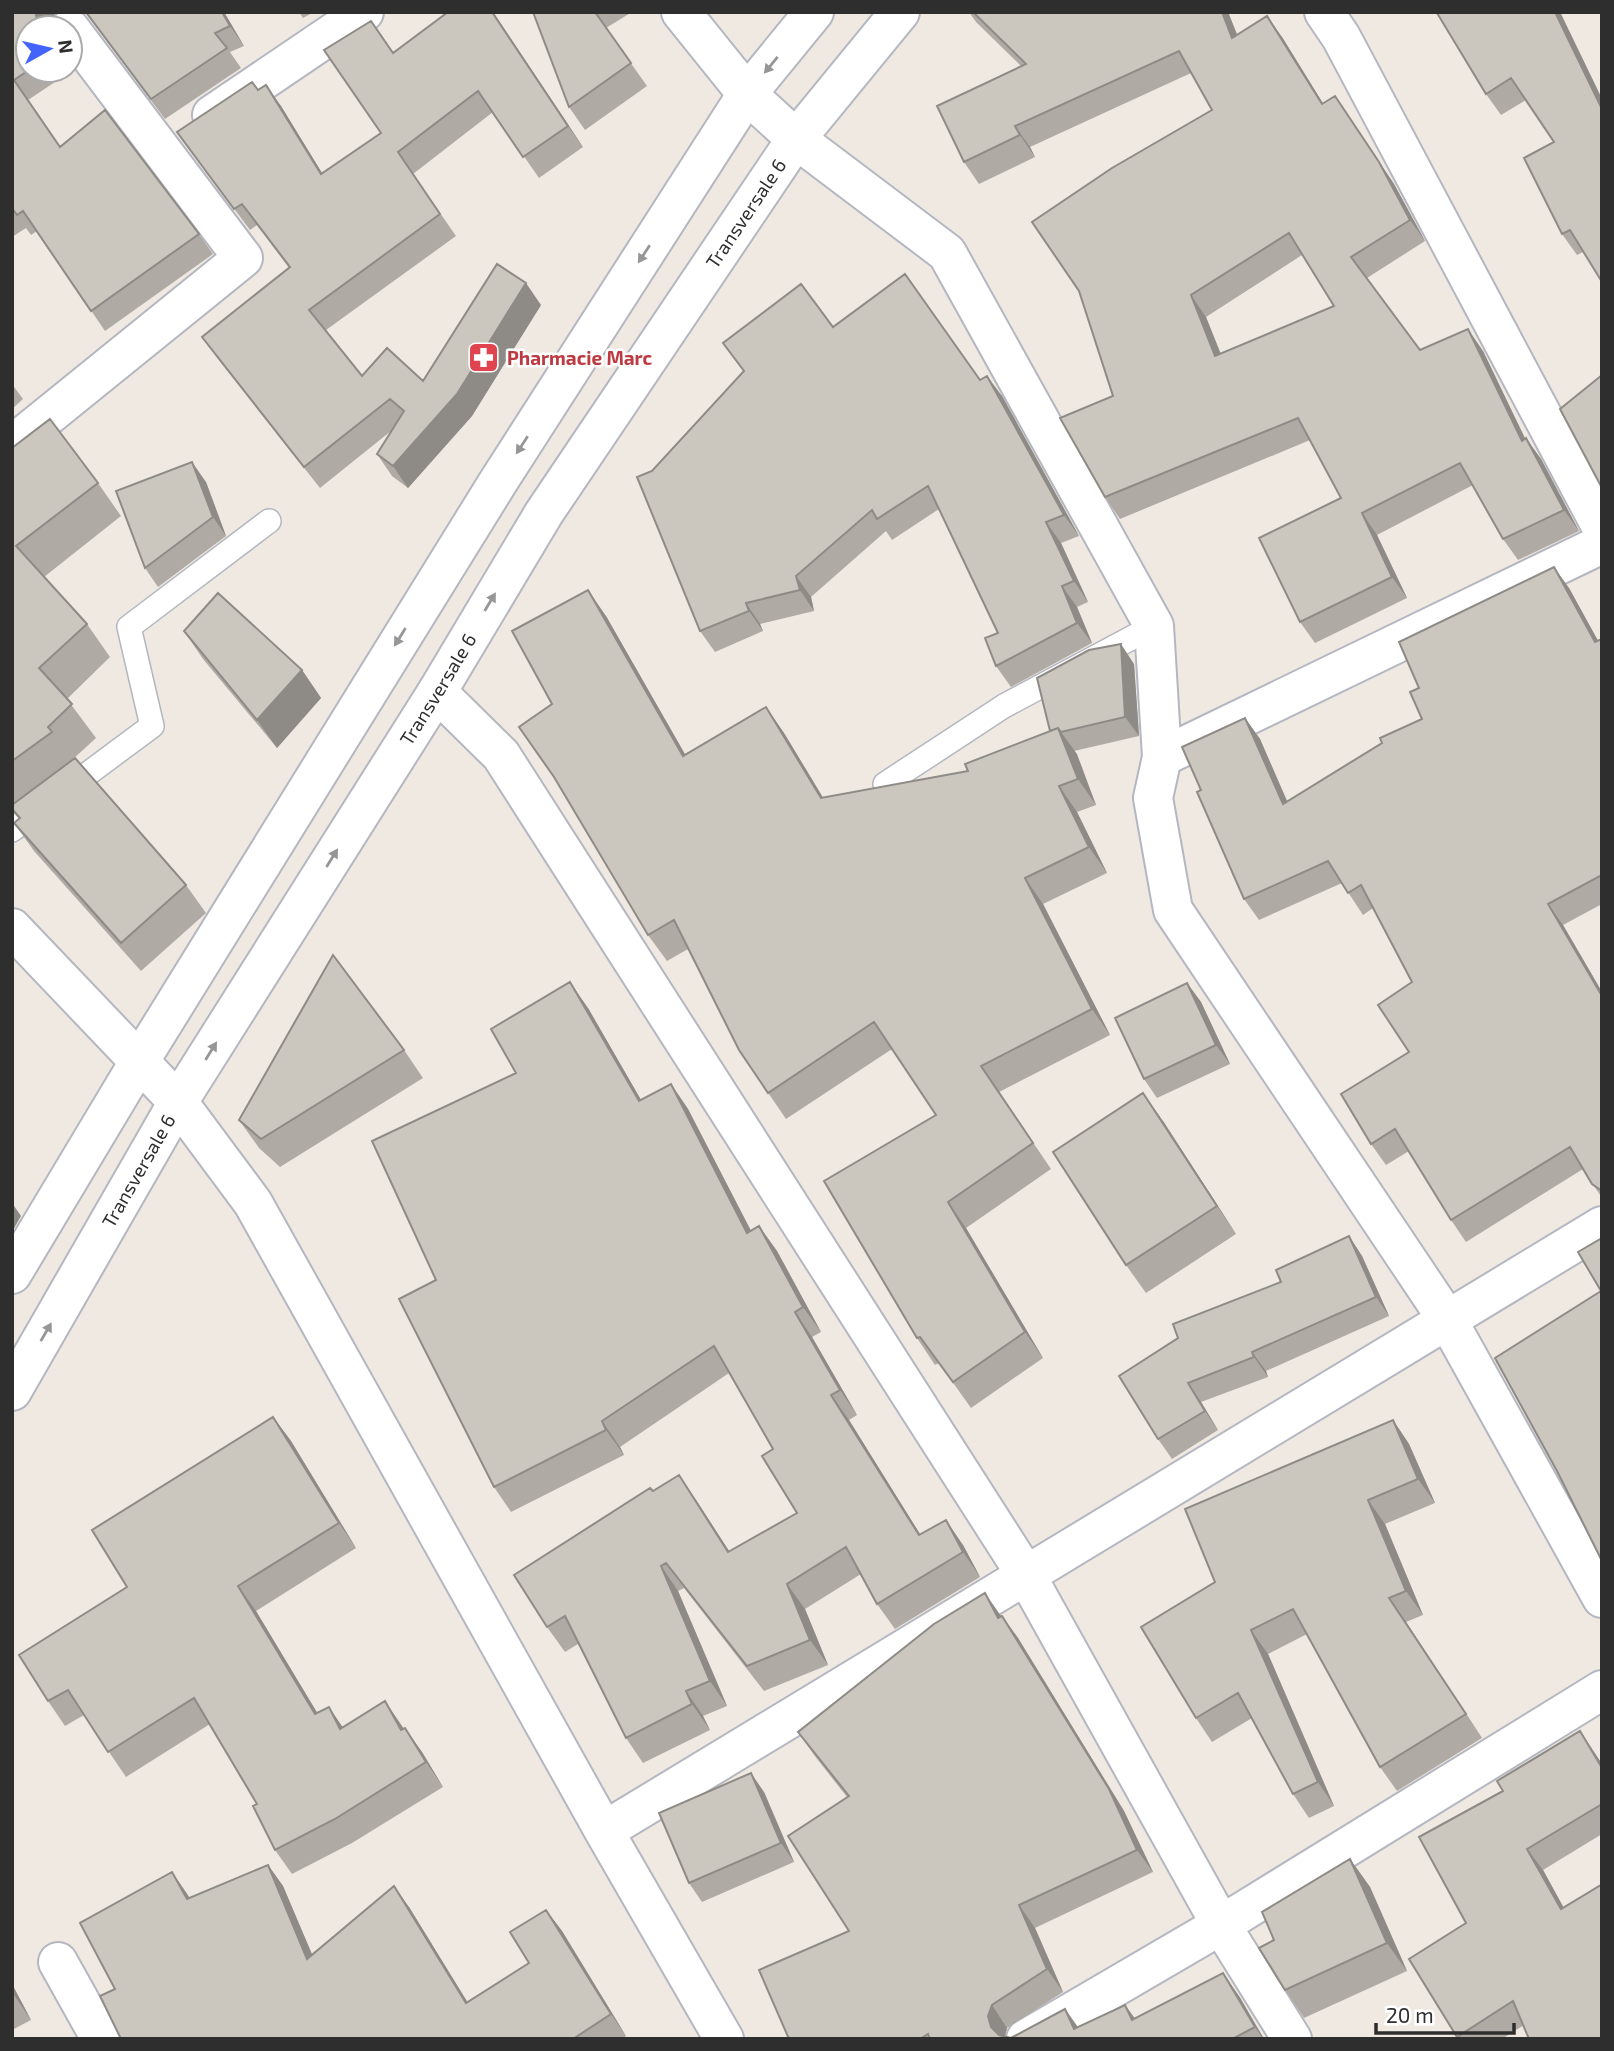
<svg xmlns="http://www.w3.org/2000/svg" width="1614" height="2051" font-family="'Exo 2',sans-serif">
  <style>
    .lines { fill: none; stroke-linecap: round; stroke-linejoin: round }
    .service-casing { stroke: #b4b7c1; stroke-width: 26 }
    .minor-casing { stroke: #b4b7c1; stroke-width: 42 }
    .secondary-casing { stroke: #b4b7c1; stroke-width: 42 }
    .service { stroke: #fff; stroke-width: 23 }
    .minor { stroke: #fff; stroke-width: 38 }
    .secondary { stroke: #fff; stroke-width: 38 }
    .wall { fill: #afaba4; fill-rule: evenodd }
    .shaded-wall { fill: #8e8b86 }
    .building { fill: #cbc7bf; stroke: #8e8b86; stroke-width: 2; fill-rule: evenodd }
    .oneway { fill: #969696 }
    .labels { text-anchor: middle; stroke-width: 5; stroke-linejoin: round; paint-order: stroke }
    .street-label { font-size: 19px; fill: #2e2e2e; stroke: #fff }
    .health-label { font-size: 19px; font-weight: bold; fill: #be3a42; stroke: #fff; text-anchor: start }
  </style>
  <rect width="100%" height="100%" fill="#efe9e1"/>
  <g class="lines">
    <defs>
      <path id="service" d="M885,784L1004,706L1154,626
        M12,830L152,726L129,627L269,521"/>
      <path id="minor" d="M681,12L747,94L796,139L947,253L1154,626L1162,757L1153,798L1173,910L1447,1319L1602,1598
        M1324,12L1341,37L1602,528
        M212,115L364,12
        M12,445L243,258L70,29
        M437,692L501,755L1026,1575L1221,1925L1292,2039
        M1162,757L1602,544
        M12,928L178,1102L253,1203L604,1831L724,2039
        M604,1831L1602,1226
        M58,1962L101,2039
        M1026,2039L1221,1925L1602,1690"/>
      <g id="secondary">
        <path d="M12,1274L139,1062L498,482L747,94L814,12"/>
        <path id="s1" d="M12,1391L178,1102L437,692L544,513L796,139L900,12"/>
      </g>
    </defs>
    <use href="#service" class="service-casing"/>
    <use href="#minor" class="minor-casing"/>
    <use href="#secondary" class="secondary-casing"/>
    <use href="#service" class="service"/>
    <use href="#minor" class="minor"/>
    <use href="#secondary" class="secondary"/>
  </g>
  <path class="wall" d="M12,12L50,20L28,70H70V65L73,70L28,100L60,147L199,234L213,254L105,331L37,231L31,235L26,228L12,237Z
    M83,12H224L244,46L230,52L241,68L165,119L87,15Z
    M299,12H314L303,18Z
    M493,12L583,147L539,178L493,112L413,174L456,236L326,330L362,376L423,381L541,305L472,416L408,488L392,476L377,454L391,431L320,488L218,359L202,337L289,268L257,225L250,230L177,132L258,90L281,106L322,173L381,133L393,53Z
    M533,12H632L606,28L647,86L585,130L569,107Z
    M969,12H1228L1237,35L1282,37L1323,104L1335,96L1394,184L1425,241L1367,278L1420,350L1483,351L1525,439L1541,459L1579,531L1518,560L1503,539L1473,485L1377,535L1407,598L1315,643L1300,622L1341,498L1310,440L1120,519L1105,497L1113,396L1212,110L1191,73L1030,147L1035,157L979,184L964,162L1021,66L976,22ZM1302,255L1334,306L1221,354L1206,317Z
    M1560,12L1602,99V282L1583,252L1577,255L1562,234L1554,142L1526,100L1501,115L1486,94Z
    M833,327L980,380L1002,396L1079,536L1061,543L1088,602L1077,607L1092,643L1011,687L996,666L998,633L939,509L892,540L886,531L811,597L814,611L760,624L763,631L715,652L700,631L652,471L744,371L723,343Z
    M12,384L23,399L12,409Z
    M12,448L98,483L121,516L44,577L87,624L110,657L67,699L96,738L72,760L186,885L206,913L141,971L34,851L14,823L19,819L13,812H12Z
    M206,482L226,536L158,587L145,568Z
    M1569,588L1598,641L1602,639V904L1563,925L1602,992V1198L1583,1169L1466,1242L1451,1220L1409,1151L1386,1165L1371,1144L1409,1052L1412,982L1373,908L1363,915L1342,883L1259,920L1244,899L1201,790L1245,718L1260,739L1287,802L1422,719L1419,688Z
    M606,616L685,755L766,707L784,733L823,798L968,771L1050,731L1134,664L1139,736L1074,751L1096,805L1077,812L1107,873L1043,904L1110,1035L999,1092L1051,1169L966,1228L1043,1358L971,1408L939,1363L935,1365L917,1338L936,1115L892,1049L786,1119L739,1050L688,949L667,961L648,935L552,704Z
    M184,631L302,670L321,698L277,748L203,659Z
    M1187,983L1201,1002L1230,1064L1157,1098L1144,1079Z
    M588,1008L641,1100L671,1084L688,1109L751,1231L759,1226L777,1251L821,1332L812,1337L857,1415L849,1420L920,1534L963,1545L980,1577L895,1629L877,1604L861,1574L805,1609L828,1665L764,1691L684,1588L678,1591L727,1706L703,1716L710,1730L643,1763L626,1738L578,1644L565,1652L547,1627L653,1491L696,1500L729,1552L797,1513L773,1449L729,1373L620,1447L624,1455L511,1512L494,1487L436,1280L516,1073Z
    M404,1050L423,1078L280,1167L259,1148L239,1120Z
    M1163,1121L1236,1234L1146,1293L1126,1265Z
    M1349,1236L1362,1256L1389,1316L1266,1371L1268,1377L1201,1402L1218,1430L1172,1459L1158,1439L1119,1376L1281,1282Z
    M273,1417L291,1441L356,1548L256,1611L317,1713L343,1727L403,1728L422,1752L443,1787L352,1843L292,1874L275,1850L257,1804L210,1724L126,1777L84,1715L65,1726L48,1701L127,1587Z
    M1393,1420L1409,1444L1435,1503L1385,1524L1423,1615L1406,1622L1482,1738L1397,1791L1380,1767L1307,1634L1268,1654L1334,1806L1309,1818L1293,1794L1252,1718L1212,1742L1196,1718L1215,1582Z
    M1002,1616L1018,1638L1124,1811L1153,1872L1035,1928L1063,1992L1007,2028L1005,2037L1011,2038L1065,2009L1078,2027L1125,2005L1135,2019L1239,1996L1264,2039H789L849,1931L847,1797L814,1755L798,1732Z
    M1580,1731L1602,1764V1834L1543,1870L1563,1907L1524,2025L1502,2039H1458L1409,1959L1466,1923L1503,1791Z
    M764,1792L794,1862L702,1902L689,1883Z
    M1350,1859L1370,1887L1407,1971L1304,2018L1285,1990L1274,1940Z
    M268,1865L283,1886L312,1955L409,1907L467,2002L529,1963L546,1910L562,1931L626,2036L622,2039H121L115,1989L172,1872L190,1898Z
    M12,1984L31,2020L12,2030Z"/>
  <path class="shaded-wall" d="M35,12H57L50,20L49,28H43L38,22Z
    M222,12H224L244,46L230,26Z
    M492,12H493L583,147L568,126Z
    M1222,12H1228L1247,59L1232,38Z
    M1555,12H1560L1602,99V109Z
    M1267,16L1282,37L1337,126L1322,104Z
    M266,85L281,106L336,196L321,174Z
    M1335,96L1394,184L1425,241L1410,220Z
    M1015,126L1030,147L1035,157L1020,135Z
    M526,283L541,305L472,416L408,488L393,466Z
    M1191,295L1206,317L1230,378L1215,356Z
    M1468,329L1483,351L1537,463L1522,441Z
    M987,376L1002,396L1079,536L1064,515Z
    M1526,438L1541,459L1579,531L1564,510Z
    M192,462L206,482L226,536L213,517Z
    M1362,513L1377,535L1407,598L1392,577Z
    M1046,522L1061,543L1088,602L1074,581Z
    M1554,567L1569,588L1602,648L1595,642Z
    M796,576L811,597L814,611L800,590Z
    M1062,586L1077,607L1092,643L1077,623Z
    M588,590L606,616L701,782L683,756Z
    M746,603L760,624L763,631L749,611Z
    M1121,644L1134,664L1139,736L1125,717Z
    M302,670L321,698L277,748L257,720Z
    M766,707L784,733L839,824L821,798Z
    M1245,718L1260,739L1298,826L1283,804Z
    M1058,728L1077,754L1096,805L1078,779Z
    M1059,786L1077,812L1107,873L1089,847Z
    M1025,878L1043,904L1110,1035L1092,1009Z
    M1548,904L1563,925L1602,992V996Z
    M570,982L588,1008L656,1126L639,1101Z
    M1187,983L1201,1002L1230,1064L1216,1045Z
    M671,1084L688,1109L765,1258L747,1233Z
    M1143,1093L1163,1121L1236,1234L1217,1206Z
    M948,1202L966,1228L1043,1358L1025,1332Z
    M12,1203L21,1216L12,1232Z
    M759,1226L777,1251L821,1332L803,1307Z
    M1349,1236L1362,1256L1389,1316L1376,1297Z
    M795,1312L812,1337L857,1415L840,1390Z
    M1252,1352L1266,1371L1268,1377L1254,1357Z
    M1188,1383L1201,1402L1218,1430L1205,1411Z
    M831,1395L849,1420L936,1560L919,1535Z
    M273,1417L291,1441L356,1548L339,1523Z
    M1393,1420L1409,1444L1435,1503L1418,1479Z
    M602,1421L620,1447L624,1455L606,1430Z
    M679,1475L696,1500L746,1577L728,1552Z
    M1368,1500L1385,1524L1423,1615L1406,1591Z
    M946,1520L963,1545L980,1577L963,1552Z
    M661,1566L678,1591L727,1706L710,1681Z
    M787,1584L805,1609L828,1665L810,1640Z
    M238,1586L256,1611L333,1739L315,1714Z
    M985,1593L1001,1616L998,1618Z
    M1389,1598L1406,1622L1482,1738L1466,1714Z
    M1002,1616L1018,1638L1124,1811L1153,1872L1137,1850Z
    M1251,1630L1268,1654L1334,1806L1318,1782Z
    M686,1691L703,1716L710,1730L692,1704Z
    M385,1701L402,1726L419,1754L401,1730Z
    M329,1707L346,1732L340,1729Z
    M405,1728L422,1752L443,1787L426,1762Z
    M1580,1731L1602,1764V1768Z
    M751,1773L764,1792L794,1862L781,1843Z
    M1527,1849L1543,1870L1576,1930L1561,1909Z
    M1350,1859L1370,1887L1407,1971L1387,1943Z
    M268,1865L283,1886L323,1980L307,1959Z
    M172,1872L187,1894L202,1921L187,1899Z
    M394,1886L409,1907L481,2024L466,2003Z
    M1019,1905L1035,1928L1063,1992L1047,1969Z
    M546,1910L562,1931L626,2036L611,2014Z
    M1223,1973L1239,1996L1264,2039H1263L1255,2027Z
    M12,1984L31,2020L12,1992Z
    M992,2005L1007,2028L1004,2039H999L991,2027L988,2016Z
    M1125,2005L1141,2027L1132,2020Z
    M1065,2009L1081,2032L1074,2029Z"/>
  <path class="building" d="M12,12H35L38,22L43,28H28V70H29L14,80L60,147L105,110L199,234L91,311L23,211L17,215L12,208Z
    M86,12H222L230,26L215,33L227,48L151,99Z
    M448,12H492L568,126L523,157L478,91L398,152L440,214L309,310L362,376L387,348L423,381L497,264L526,283L457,394L393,466L377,454L404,411L390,399L304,467L202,337L290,267L242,204L234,209L177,132L252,82L258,90L266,85L321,174L381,133L324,50L371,21L393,53Z
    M533,12H595L631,63L569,107Z
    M973,12H1222L1232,38L1267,16L1322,104L1335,96L1379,162L1410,220L1351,257L1420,350L1468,329L1522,441L1526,438L1564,510L1503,539L1460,463L1362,513L1392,577L1300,622L1259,538L1341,498L1298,418L1105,497L1060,418L1113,396L1079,291L1032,222L1112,168L1212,110L1179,51L1015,126L1020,135L964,162L937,106L1026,64ZM1289,233L1334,306L1215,356L1191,295Z
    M1439,12H1555L1602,109V282L1570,230L1562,234L1524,158L1554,142L1511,78L1486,94L1437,13Z
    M905,274L980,380L987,376L1064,515L1046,522L1074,581L1062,586L1077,623L996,666L985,638L998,633L928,486L877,519L872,510L796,576L800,590L746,603L749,611L700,631L637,477L652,471L744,371L723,343L801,284L833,327Z
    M1602,375V488L1560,409Z
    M50,419L98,483L16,546L87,624L39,668L72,704L48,727L52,732L12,761V448Z
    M192,462L213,517L145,568L116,491Z
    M1554,567L1595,642L1602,639V875L1548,904L1602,996V1191L1592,1184L1570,1147L1451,1220L1395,1129L1371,1144L1341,1094L1409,1052L1378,1005L1412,982L1361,885L1348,893L1328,861L1244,899L1197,792L1201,790L1182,747L1245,718L1283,804L1382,743L1380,738L1422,719L1410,692L1419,688L1399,642Z
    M588,590L683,756L766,707L821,798L968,771L965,764L1058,728L1078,779L1059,786L1089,847L1025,878L1092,1009L981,1066L1033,1143L948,1202L1025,1332L953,1382L920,1337L917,1338L824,1181L936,1115L874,1022L768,1093L739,1050L674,920L648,935L554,777L519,727L552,704L512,631Z
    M218,593L302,670L257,720L184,631Z
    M1121,644L1125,717L1061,732L1058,728L1050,731L1037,678L1089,650Z
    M75,758L186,885L121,943L14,823L20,818L12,809V805Z
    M333,955L404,1050L261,1139L239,1120Z
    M570,982L639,1101L671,1084L747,1233L759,1226L803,1307L795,1312L840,1390L831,1395L919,1535L946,1520L963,1552L877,1604L846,1547L787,1584L810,1640L747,1666L666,1563L661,1566L710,1681L686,1691L692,1704L626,1738L565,1616L547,1627L514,1575L650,1488L653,1491L679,1475L728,1552L797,1513L762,1456L773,1449L714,1346L602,1421L606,1430L494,1487L399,1299L436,1280L372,1141L516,1073L491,1029Z
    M1187,983L1216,1045L1144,1079L1115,1018Z
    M1143,1093L1217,1206L1126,1265L1053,1152Z
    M1349,1236L1376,1297L1252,1352L1254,1357L1188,1383L1205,1411L1158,1439L1119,1376L1178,1338L1173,1324L1281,1282L1276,1270Z
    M1602,1238V1561L1557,1471L1495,1358L1601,1291L1578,1252Z
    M273,1417L339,1523L238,1586L315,1714L329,1707L340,1729L385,1701L401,1730L405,1728L426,1762L335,1819L275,1850L253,1806L257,1804L194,1698L108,1752L68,1690L48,1701L19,1655L127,1587L92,1530Z
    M1393,1420L1418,1479L1368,1500L1406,1591L1389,1598L1466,1714L1380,1767L1293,1609L1251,1630L1318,1782L1293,1794L1238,1693L1196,1718L1141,1627L1215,1582L1185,1509Z
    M985,1593L998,1618L1002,1616L1109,1789L1137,1850L1019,1905L1047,1969L992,2005L988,2016L991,2027L999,2035L1011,2038L1065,2009L1074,2029L1125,2005L1132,2020L1223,1973L1255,2027L1234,2038L1235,2039H930L928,2034L920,2039H789L759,1970L849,1931L788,1836L849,1796L798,1732L934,1624Z
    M1580,1731L1602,1768V1804L1527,1849L1561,1909L1601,1885L1602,1887V2039H1529L1513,2001L1457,2037L1409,1959L1466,1923L1419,1837L1503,1791L1497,1781Z
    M751,1773L781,1843L689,1883L659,1813Z
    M1350,1859L1387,1943L1285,1990L1259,1948L1274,1940L1262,1912Z
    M268,1865L307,1959L394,1886L466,2003L529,1963L510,1932L546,1910L611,2014L573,2039H121L100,1996L115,1989L80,1923L172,1872L187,1899Z"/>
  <defs><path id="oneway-solid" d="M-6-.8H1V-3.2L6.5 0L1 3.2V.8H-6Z" transform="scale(1.75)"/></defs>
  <g class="oneway">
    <use href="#oneway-solid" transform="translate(771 65) rotate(129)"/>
    <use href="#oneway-solid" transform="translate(644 254) rotate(123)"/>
    <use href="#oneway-solid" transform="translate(522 445) rotate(123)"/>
    <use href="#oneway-solid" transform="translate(490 602) rotate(-59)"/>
    <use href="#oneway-solid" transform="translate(400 637) rotate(122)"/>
    <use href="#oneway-solid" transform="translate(332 858) rotate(-58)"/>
    <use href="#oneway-solid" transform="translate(211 1051) rotate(-58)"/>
    <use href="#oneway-solid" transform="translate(46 1332) rotate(-60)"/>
  </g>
  <defs>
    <symbol id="pharmacy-square" viewBox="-11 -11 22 22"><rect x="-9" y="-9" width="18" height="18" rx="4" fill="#e0444e" stroke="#fff"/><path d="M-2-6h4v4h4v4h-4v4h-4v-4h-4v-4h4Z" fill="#fff"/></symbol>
  </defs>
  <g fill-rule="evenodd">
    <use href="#pharmacy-square" x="466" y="340" width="35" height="35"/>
  </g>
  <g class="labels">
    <g class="street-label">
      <text dy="7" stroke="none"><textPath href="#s1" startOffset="1388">Transversale 6</textPath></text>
      <text dy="7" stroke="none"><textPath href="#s1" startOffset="821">Transversale 6</textPath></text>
      <text dy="7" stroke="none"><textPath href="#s1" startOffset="254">Transversale 6</textPath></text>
    </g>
    <g class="health-label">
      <text x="507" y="365">Pharmacie Marc</text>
    </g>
  </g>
  <rect width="1614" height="2051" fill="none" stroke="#2e2e2e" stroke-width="28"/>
  <g transform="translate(49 49) rotate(82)"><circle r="33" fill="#ffffff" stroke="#ababab" stroke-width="2"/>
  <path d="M0-5L12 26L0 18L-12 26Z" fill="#4264fb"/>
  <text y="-10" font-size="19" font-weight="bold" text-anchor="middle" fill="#2e2e2e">N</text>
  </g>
  <path d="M1376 2023v10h138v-10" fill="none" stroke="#2e2e2e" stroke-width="3.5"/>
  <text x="1386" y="2023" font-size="21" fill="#2e2e2e" stroke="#ffffff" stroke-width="5" paint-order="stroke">20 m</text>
</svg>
